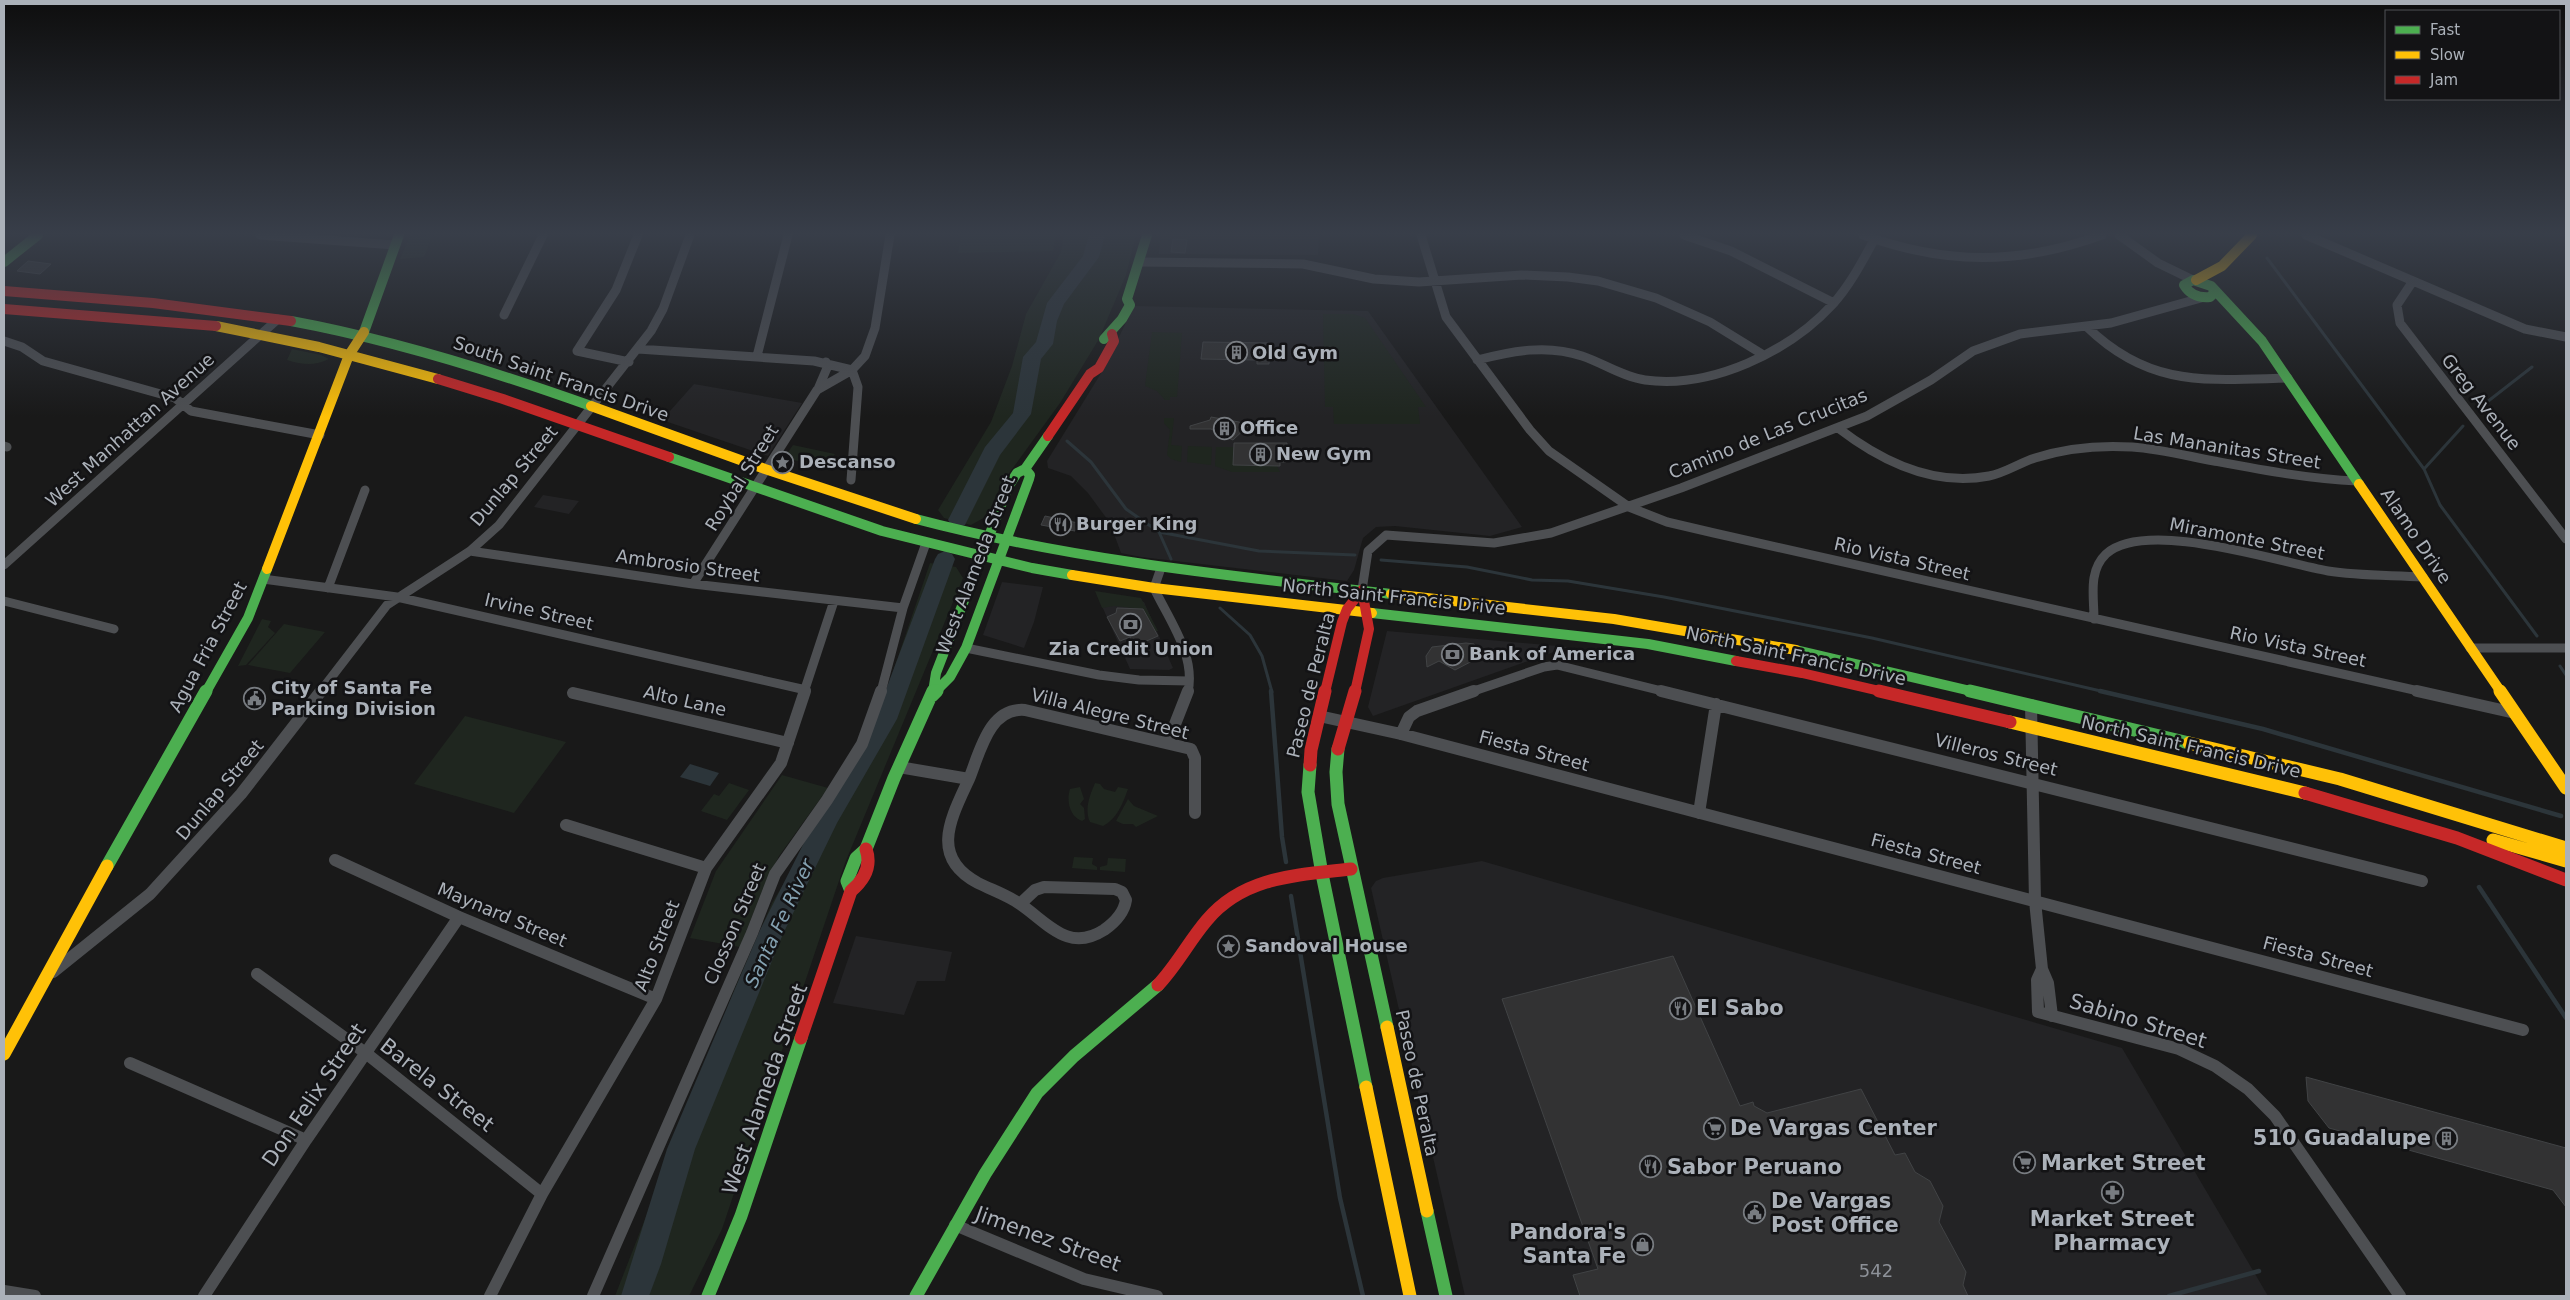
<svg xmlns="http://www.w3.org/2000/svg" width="2570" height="1300" font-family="'DejaVu Sans',sans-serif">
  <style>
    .built { fill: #232325 }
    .green { fill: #1f261f }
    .water { fill: #2c353a }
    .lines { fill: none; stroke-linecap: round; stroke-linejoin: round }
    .stream-far1 { stroke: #2c353a; stroke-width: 3 }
    .stream { stroke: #2c353a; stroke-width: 4.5 }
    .river { fill: #2c353a; fill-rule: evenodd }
    .building { fill: #323233; stroke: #414345 }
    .street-far1 { stroke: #4d4f52; stroke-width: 9 }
    .street { stroke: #4d4f52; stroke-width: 12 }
    .fast-far1 { stroke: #4caf50; stroke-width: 10 }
    .fast { stroke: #4caf50; stroke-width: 13 }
    .slow-far1 { stroke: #ffc107; stroke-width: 10 }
    .slow { stroke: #ffc107; stroke-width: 13 }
    .jam-far1 { stroke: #c62828; stroke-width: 10 }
    .jam { stroke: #c62828; stroke-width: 13 }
    .labels { text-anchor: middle; stroke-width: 5; stroke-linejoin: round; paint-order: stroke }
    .poi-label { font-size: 18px; font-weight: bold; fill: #abb1b9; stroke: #131315; text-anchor: start }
    .street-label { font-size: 18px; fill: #abb1b9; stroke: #131315 }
    .near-number-label { font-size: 18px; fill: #8d9198 }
    .water-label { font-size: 19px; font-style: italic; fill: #84a1b1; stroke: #131315 }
    .near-poi-label { font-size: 21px; font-weight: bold; fill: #abb1b9; stroke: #131315; text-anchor: start }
    .near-street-label { font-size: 21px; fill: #abb1b9; stroke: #131315 }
  </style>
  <rect width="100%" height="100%" fill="#191919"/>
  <path class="built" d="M1160,235H1319L1318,255L1159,254Z
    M1134,306L1368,311L1522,527L1490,536L1395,526L1376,527L1363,538L1354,570L1347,581L1141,557L1121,553L1110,523L1088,493L1071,476L1048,468L1047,461L1103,370Z
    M694,384L802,403L768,456L662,420Z
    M543,495L579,501L569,514L534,507Z
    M1002,582L1043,587L1034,622L1024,648L983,635Z
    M1097,595L1144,602L1173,668L1169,670L1130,669Z
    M1387,631L1568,647L1373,716L1368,707Z
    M1482,861L2122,1048L2268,1296H1465L1371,888L1376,881L1383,878Z
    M856,936L952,952L945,981H917L904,1015L833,1003Z"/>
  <path class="green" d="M961,235H1056L1053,251L958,253Z
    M1064,235H1136L1126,275L1099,339L1060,403L1002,483L987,516L971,525L944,518L938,510L991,422L1012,366L1026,314L1061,252Z
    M432,236L424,257L400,259L409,238Z
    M1323,314H1353L1365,318L1426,407H1418L1420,424H1334L1333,407H1325Z
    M1152,332L1182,333L1177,397H1170V400H1165L1157,391L1145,386Z
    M292,349L321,355L329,359C315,366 303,365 287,360Z
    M1164,418H1174L1171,445L1182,446L1181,462L1171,459L1167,455L1170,430L1164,423Z
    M793,445L835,454L826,467L784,458Z
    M1188,446L1212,447L1211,465L1187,462Z
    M1216,447H1234L1233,465L1277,466L1280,472H1232L1215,466Z
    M930,563L956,567L963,578L845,863L722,1229L689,1296H615L735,988L772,903L869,742Z
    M1095,591L1141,598L1158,631H1155L1143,609L1114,606L1102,608Z
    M262,619L271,621L268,627L275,633L246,665L238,666Z
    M284,624L325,632L290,673L248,665Z
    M465,716L566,742L514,813L414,784Z
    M782,775L828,788L779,856L764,886L740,947L690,938L716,871Z
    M729,783L749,790L727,820L701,811L714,794L719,796Z
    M1095,783L1100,784L1104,789L1115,792L1118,787L1128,789C1123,803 1117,819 1103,826L1090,822C1084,809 1090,795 1095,783Z
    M1080,787L1084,799L1080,804L1084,808L1085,819L1082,821C1070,817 1066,801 1070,789Z
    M1128,799L1134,806L1158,816L1136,827L1133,824H1123L1116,821Z
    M1074,857L1093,858L1092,864L1097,867V870L1072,868Z
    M1108,858L1126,859L1125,872L1100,870V867L1107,865Z"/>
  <path class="water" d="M690,764L719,773L710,786L680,777Z"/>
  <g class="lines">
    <path class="stream-far1" d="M2267,258L2424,469
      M2478,409L2532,367
      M2463,426L2424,469L2440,505L2537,636
      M1067,441L1091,462L1126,509L1159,532L1259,551L1355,555
      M1159,532L1171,559
      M1381,560L1467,567L1532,580L1568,581L1664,597L1872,638L2105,692
      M1220,608L1250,635L1262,656L1272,692
      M2560,666L2566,675"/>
    <path class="stream" d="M1271,691L1282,837L1286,862
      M2100,691L2263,729L2561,816
      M2479,887L2566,1018
      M1291,896L1340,1198L1363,1296
      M2169,1296L2259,1271"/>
    <path class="river" d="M1089,235H1105L1099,257L1064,304L1057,321L1053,344L1041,359L1031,414L1000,455L965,525L958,527L951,525L948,520L985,447L1013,413L1023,357L1036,342L1047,303L1083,256Z
      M945,551L952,554L955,559L897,719L837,823L783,934L695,1149L661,1264L649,1296H621L667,1149L760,930L821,809L876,716L935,559L938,554Z"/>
  </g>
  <path class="building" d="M1173,239L1187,240L1185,253L1171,252Z
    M28,261L51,264L40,274L17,271Z
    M1203,342L1270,343L1269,364H1257V360L1201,359Z
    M1211,417L1239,422L1248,426L1233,440L1211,429H1190V426L1210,420Z
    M1234,443H1287L1286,462H1280V466L1233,465Z
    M1045,516L1078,523L1075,531L1041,525Z
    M1117,608L1143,609L1158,636L1135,646L1130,637L1120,641L1107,617L1116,613Z
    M1466,643L1474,644L1480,657L1455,670L1439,661L1427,667L1426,656L1432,647Z
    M1673,956L1740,1106L1753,1102L1754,1106L1767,1113L1861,1089L1895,1155L1905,1153L1915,1172L1930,1181L1943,1206L1939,1222L1966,1272L1963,1285L1968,1296H1580L1573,1275L1598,1269L1502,999Z
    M2306,1077L2566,1148V1207L2553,1190L2329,1128L2308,1101Z"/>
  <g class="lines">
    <path class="street-far1" d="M260,235L395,245
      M1421,235L1446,317L1530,430L1549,451L1629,507L1667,522L1714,533L2423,692
      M1684,235L1731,251L1834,303
      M1863,235C1946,265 2019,265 2102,235
      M2119,235L2158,263L2193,280
      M2306,235L2525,329L2566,337
      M1140,262L1303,264L1374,279L1419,282L1522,275L1568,277L1598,281L1656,298L1710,322L1762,354
      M2413,281L2397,305L2400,323L2566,539
      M504,315L543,235
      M2087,327C2150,388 2206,380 2288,378
      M4,341L22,347L43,361L175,398L191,411L320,435
      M638,349L814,361L852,370
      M757,356L788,235
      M1477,360C1512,351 1547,344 1582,356C1603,363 1623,377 1645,380C1711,389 1789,352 1833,304C1850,285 1862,262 1874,240
      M629,362L577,351L616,290L638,235
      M818,389L827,368L826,362
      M1838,428C1881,461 1933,487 1989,476C2005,473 2019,463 2035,458C2066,448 2099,445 2132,447C2160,449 2187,456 2214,461C2262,470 2309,479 2357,481
      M4,446L7,447
      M851,480L858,387L852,370L865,356L875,328L890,235
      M470,551L693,584L903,608
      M4,565L278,319
      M1161,568L1154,588C1169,620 1196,655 1188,692
      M263,579L397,597L806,690
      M693,584L817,390L852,370
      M328,588L365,490
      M1362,590L1368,551L1386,535L1494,543L1551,533L1681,488L1867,416L1931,380L1973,351L2020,334L2111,323L2201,298
      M4,601L114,629
      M2094,619C2094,597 2088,571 2106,554C2146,518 2278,562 2328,571C2359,576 2392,575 2423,577
      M966,648L1099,675L1139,680L1189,681
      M2470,648H2566
      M320,692L387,605L470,551L499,525L651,331L663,309L690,235
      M804,692L834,601
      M881,692L903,608L926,543
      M1471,692L1544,667L1557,665L1666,692"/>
    <path class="street" d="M1661,691L2422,881
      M2417,691L2515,713
      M573,693L788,743
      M2031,705L2035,901L2042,969L2048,983L2052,1016
      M1319,716L1401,734L2523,1030
      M1401,734L1409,717L1417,711L1474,691
      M1168,742L1188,691
      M899,767L969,779C951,818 929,857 978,883C992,890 1007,895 1020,904
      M969,779C980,752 989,707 1025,710L1191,749L1195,758V813
      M1699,813L1716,704
      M566,825L706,868
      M335,860L459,917L656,999
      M1044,887L1115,889L1122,892L1126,900C1124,913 1114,923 1104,930C1068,953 1048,923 1020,904L1035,890Z
      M2042,969L2037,980L2038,1012L2179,1049L2215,1066L2248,1089L2275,1116L2400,1296
      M53,972L150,894L241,794L321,691
      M257,974L367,1054L542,1194
      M130,1063L306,1140
      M955,1225L1084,1279L1157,1296
      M4,1291L35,1296
      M204,1296L306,1140L459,917
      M490,1296L542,1194L656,999L706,868L781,763L805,691
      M593,1296L752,933L775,874L827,800L862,744L881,691"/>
    <path class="fast-far1" d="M4,262L38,235
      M2215,292L2210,297C2199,298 2190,295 2184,285L2193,280L2211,286L2262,341L2359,484
      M291,321C394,340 493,371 591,406
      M364,332L399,235
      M1104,339L1122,319L1130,305L1127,299L1147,235
      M669,457L882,531L1032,568L1072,575
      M916,519C1072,560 1231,576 1391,594
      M1372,613L1648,644L1736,661
      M1796,650L1975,692
      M206,692L248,618L267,569
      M933,692L936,673L1008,487L1017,473L1025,469L1048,436
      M935,692L950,677L966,648L1029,479L1030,475L1025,469"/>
    <path class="fast" d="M1970,691L2189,743
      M932,696L937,691
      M1338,749L1336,772L1338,804L1387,1027
      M1310,765L1308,792L1322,874L1366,1087
      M107,866L206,691
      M851,891L847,881L856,858L866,849L894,778L933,691
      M1427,1211L1446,1296
      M708,1296L741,1216L801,1038
      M916,1296L985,1174L1037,1093L1074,1056L1158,985"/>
    <path class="slow-far1" d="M2196,280L2222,266L2252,235
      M216,326L319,347L438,379
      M591,406L765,469L916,519
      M2359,484L2501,692
      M267,569L349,355L364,332
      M1072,575L1154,588L1372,613
      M1391,594L1614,619L1796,650"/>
    <path class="slow" d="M2500,691L2566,788
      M2010,722L2305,793
      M2189,743L2340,779L2566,848
      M2493,840L2566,861
      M1387,1027L1427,1211
      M4,1054L107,866
      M1366,1087L1410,1296"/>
    <path class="jam-far1" d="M4,291L153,303L291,321
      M4,309L216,326
      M438,379L503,399L669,457
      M1048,436L1090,374L1099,368L1114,341L1112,334
      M1736,661L1802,673L1884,692
      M1325,692L1342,622L1347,609L1362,590
      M1355,692L1369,629L1362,590"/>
    <path class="jam" d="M1879,691L2010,722
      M1338,749L1355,691
      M1310,765L1311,750L1325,691
      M2305,793L2457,838L2566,880
      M1158,985C1177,965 1189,941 1207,920C1244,876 1298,875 1351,869
      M801,1038L851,891C864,880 872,866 866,849"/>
  </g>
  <linearGradient id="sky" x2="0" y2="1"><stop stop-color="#0e0e0e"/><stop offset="0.56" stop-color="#383e49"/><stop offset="1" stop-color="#383e49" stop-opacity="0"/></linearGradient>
  <rect width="2570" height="417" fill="url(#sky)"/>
  <defs>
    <symbol id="building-ring" viewBox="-11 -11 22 22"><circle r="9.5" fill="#131315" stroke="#787c81" stroke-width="1.5"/><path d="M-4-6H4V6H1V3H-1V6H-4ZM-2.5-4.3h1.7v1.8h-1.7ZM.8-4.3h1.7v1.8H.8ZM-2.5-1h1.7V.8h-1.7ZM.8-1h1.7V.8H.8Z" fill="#787c81"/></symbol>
    <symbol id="sight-ring" viewBox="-11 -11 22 22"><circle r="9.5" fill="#131315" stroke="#787c81" stroke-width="1.5"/><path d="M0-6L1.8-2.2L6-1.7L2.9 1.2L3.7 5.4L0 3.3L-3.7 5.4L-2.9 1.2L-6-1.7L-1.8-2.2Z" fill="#787c81"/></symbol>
    <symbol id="restaurant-ring" viewBox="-11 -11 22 22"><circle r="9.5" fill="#131315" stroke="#787c81" stroke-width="1.5"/><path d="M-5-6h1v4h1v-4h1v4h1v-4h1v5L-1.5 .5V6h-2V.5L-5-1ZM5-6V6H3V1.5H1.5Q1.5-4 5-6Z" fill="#787c81"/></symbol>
    <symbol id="bank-ring" viewBox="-11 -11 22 22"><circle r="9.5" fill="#131315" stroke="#787c81" stroke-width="1.5"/><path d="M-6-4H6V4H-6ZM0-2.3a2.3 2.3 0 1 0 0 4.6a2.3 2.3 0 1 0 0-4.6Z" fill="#787c81"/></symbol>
    <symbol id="civic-ring" viewBox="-11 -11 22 22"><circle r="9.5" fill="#131315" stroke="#787c81" stroke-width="1.5"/><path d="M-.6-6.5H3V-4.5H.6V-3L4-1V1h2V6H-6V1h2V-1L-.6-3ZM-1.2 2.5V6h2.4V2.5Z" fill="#787c81"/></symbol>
    <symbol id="supermarket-ring" viewBox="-11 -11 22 22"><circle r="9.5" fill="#131315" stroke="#787c81" stroke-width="1.5"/><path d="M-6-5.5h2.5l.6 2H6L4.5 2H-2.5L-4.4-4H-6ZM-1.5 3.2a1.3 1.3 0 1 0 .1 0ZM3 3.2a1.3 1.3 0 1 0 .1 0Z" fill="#787c81"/></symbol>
    <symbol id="pharmacy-ring" viewBox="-11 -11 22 22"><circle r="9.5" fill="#131315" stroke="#787c81" stroke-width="1.5"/><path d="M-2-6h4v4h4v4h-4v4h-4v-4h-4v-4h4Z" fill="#787c81"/></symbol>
    <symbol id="shop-ring" viewBox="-11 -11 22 22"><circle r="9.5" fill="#131315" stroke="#787c81" stroke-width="1.5"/><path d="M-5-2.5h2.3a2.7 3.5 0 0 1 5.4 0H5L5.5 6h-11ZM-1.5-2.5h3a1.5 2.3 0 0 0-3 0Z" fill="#787c81"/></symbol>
  </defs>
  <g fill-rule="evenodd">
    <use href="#building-ring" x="1224" y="340" width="25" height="25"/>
    <use href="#building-ring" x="1212" y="416" width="25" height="25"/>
    <use href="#building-ring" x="1248" y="442" width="25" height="25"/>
    <use href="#sight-ring" x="770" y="450" width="25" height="25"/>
    <use href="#restaurant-ring" x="1048" y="512" width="25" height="25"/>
    <use href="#bank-ring" x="1118" y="612" width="25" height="25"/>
    <use href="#bank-ring" x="1440" y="642" width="25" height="25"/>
    <use href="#civic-ring" x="242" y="686" width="25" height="25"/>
    <use href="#sight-ring" x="1216" y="934" width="25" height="25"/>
    <use href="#restaurant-ring" x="1668" y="996" width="25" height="25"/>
    <use href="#supermarket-ring" x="1702" y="1116" width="25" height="25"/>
    <use href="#building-ring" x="2434" y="1126" width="25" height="25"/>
    <use href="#supermarket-ring" x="2012" y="1150" width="25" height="25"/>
    <use href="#restaurant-ring" x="1638" y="1154" width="25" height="25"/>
    <use href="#pharmacy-ring" x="2100" y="1180" width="25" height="25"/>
    <use href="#civic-ring" x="1742" y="1200" width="25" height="25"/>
    <use href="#shop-ring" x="1630" y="1232" width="25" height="25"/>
  </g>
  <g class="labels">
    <g class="poi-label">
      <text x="1252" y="359">Old Gym</text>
      <text x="1240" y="434">Office</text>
      <text x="1276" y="460">New Gym</text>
      <text x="799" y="468">Descanso</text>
      <text x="1076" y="530">Burger King</text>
      <text x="1131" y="655" text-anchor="middle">Zia Credit Union</text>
      <text x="1469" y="660">Bank of America</text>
      <text x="271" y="694">City of Santa Fe<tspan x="271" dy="21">Parking Division</tspan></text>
      <text x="1245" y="952">Sandoval House</text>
    </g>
    <g class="street-label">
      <text transform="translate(561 379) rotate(19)" y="6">South Saint Francis Drive</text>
      <text transform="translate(2481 402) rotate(52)" y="6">Greg Avenue</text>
      <text transform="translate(130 430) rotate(-42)" y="6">West Manhattan Avenue</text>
      <text transform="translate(1768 434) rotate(-22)" y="6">Camino de Las Crucitas</text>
      <text transform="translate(2227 448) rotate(9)" y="6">Las Mananitas Street</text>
      <text transform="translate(514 476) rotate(-50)" y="6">Dunlap Street</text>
      <text transform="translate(742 478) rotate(-58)" y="6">Roybal Street</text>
      <text transform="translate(2416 536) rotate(56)" y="6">Alamo Drive</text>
      <text transform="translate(2247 539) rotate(11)" y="6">Miramonte Street</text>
      <text transform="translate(1902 559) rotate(13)" y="6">Rio Vista Street</text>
      <text transform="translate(976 565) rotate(-69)" y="6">West Alameda Street</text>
      <text transform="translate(688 566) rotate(8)" y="6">Ambrosio Street</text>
      <text transform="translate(1394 597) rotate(6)" y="6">North Saint Francis Drive</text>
      <text transform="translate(539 612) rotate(13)" y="6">Irvine Street</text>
      <text transform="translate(208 647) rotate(-62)" y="6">Agua Fria Street</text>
      <text transform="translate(2298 647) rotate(12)" y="6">Rio Vista Street</text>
      <text transform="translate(1796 656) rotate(12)" y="6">North Saint Francis Drive</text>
      <text transform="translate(1311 685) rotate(-76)" y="6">Paseo de Peralta</text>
      <text transform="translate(685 701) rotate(13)" y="6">Alto Lane</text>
      <text transform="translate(1110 714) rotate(14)" y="6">Villa Alegre Street</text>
      <text transform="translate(2191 747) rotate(13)" y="6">North Saint Francis Drive</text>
      <text transform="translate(1534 751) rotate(15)" y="6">Fiesta Street</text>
      <text transform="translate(1996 755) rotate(14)" y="6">Villeros Street</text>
      <text transform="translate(220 790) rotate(-50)" y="6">Dunlap Street</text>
      <text transform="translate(1926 854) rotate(15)" y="6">Fiesta Street</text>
      <text transform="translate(502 915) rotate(23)" y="6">Maynard Street</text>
      <text transform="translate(735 924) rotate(-67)" y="6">Closson Street</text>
      <text transform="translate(657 946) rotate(-69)" y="6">Alto Street</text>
      <text transform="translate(2318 957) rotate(15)" y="6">Fiesta Street</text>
      <text transform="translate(1417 1083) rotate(78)" y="6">Paseo de Peralta</text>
    </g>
    <g class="near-number-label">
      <text x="1876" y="1277">542</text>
    </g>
    <g class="water-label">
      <text transform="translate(779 923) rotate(-65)" y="7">Santa Fe River</text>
    </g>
    <g class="near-poi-label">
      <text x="1696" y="1015">El Sabo</text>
      <text x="1730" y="1135">De Vargas Center</text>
      <text x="2431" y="1145" text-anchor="end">510 Guadalupe</text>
      <text x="2041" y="1170">Market Street</text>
      <text x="1667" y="1174">Sabor Peruano</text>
      <text x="1771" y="1208">De Vargas<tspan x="1771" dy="24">Post Office</tspan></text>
      <text x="2112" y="1226" text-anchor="middle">Market Street<tspan x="2112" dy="24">Pharmacy</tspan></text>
      <text x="1626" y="1239" text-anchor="end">Pandora's<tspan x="1626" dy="24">Santa Fe</tspan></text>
    </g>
    <g class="near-street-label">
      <text transform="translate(2138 1021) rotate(17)" y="7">Sabino Street</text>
      <text transform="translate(437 1085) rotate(38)" y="7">Barela Street</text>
      <text transform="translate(765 1089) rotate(-71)" y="7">West Alameda Street</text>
      <text transform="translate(314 1095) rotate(-56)" y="7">Don Felix Street</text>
      <text transform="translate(1048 1239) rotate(20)" y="7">Jimenez Street</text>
    </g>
  </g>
  <rect width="2570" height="1300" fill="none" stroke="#abb1b9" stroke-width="10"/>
  <rect x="2385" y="10" width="175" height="90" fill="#131315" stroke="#505257"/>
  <rect x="2395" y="26" width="25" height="8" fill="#4caf50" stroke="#505257"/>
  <text x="2430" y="35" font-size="15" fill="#abb1b9">Fast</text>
  <rect x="2395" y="51" width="25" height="8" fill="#ffc107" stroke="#505257"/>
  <text x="2430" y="60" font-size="15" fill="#abb1b9">Slow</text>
  <rect x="2395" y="76" width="25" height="8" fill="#c62828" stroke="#505257"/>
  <text x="2430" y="85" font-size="15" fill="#abb1b9">Jam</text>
</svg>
